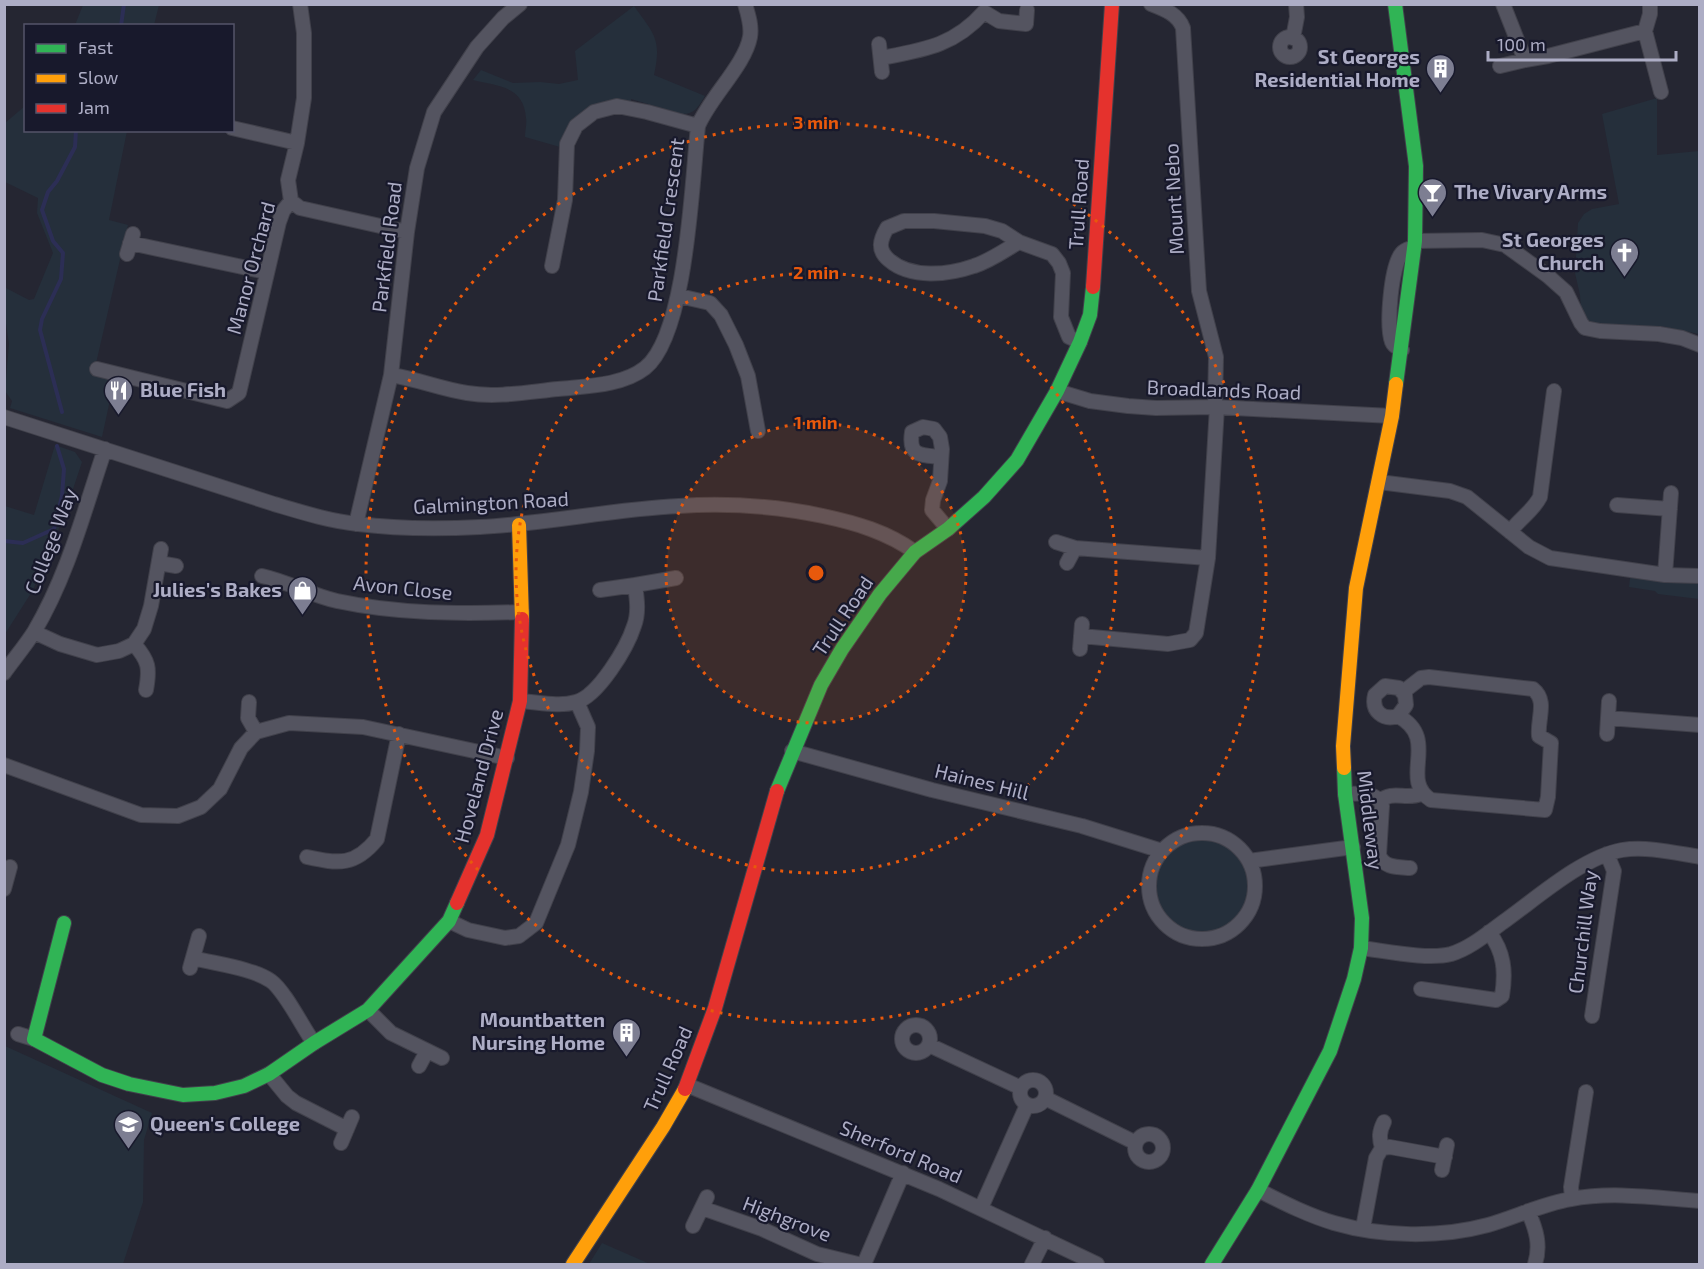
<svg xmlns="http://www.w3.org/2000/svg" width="1704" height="1269" font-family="'Exo 2',sans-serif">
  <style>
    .green { fill: #252f3b }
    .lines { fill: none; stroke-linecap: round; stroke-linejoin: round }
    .stream { stroke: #2c2e55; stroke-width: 4 }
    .street-casing { stroke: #41414b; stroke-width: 16 }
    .fast-casing { stroke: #41414b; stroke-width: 16 }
    .slow-casing { stroke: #41414b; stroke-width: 16 }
    .jam-casing { stroke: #41414b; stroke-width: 16 }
    .street { stroke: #545460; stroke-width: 14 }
    .fast { stroke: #30b455; stroke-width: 14 }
    .slow { stroke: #ff9f0a; stroke-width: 14 }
    .jam { stroke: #e5322d; stroke-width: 14 }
    .ring { fill: none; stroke: #e8590c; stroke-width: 3; stroke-dasharray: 3 6 }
    .labels { text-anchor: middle; stroke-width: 4.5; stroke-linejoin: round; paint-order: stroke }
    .poi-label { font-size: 20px; font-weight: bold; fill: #adadc5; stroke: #18192c; text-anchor: end }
    .street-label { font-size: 20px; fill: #adadc5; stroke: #18192c }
    .centre { fill: #e8590c; stroke: #18192c; stroke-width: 3 }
    .ring-label { font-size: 18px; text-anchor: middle; font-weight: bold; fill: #e8590c; stroke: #18192c; stroke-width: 4.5; stroke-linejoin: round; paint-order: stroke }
  </style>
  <rect width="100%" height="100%" fill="#252632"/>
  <path class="green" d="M83,5V4L159,5L154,25H75Z
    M634,6C654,34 662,39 654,75L705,96C698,107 695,114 682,114L631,99V102L571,124L560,147L525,137C525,131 527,124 526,118C524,86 498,86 473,80L481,70L513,83L540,82L559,84L578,80L575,51Z
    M1657,98V155L1699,151V334L1661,326V330L1593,324L1586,321L1581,308L1580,295L1575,273L1578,223L1584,214L1592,209L1619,204L1602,114Z
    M25,106L26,130L127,131L109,220L128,225L94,372L115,377L102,437L10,408L12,401L5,391L9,344L5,317L4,287L29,300L34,299L53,253L37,213L38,198L5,182V123Z
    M55,445L75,452L82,462L63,519L33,590L5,634V506L34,515Z
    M1636,576L1699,581V599L1658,594L1655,591L1629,587L1630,578Z
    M1154 886a47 47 0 1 1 94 0a47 47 0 1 1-94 0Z
    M5,1046L152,1113L144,1140L143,1202L123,1264H5Z
    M602,1243L650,1264H589Z"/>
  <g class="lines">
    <path class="stream" d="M121,26L124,4
      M62,412L40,330L42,319L61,279L63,253L53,241L42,210L48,192L57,181L75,147L76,130
      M4,541L23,543L54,529L62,496L64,469L57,446"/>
    <defs>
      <path id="street" d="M1151,4C1164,9 1178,14 1183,28L1198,275L1199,291L1216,357L1215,407
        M1503,4L1525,60L1548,56L1645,31L1661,92
        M1645,31L1650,14V4
        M1280 47a10 10 0 1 1 20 0a10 10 0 1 1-20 0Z
        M1293,38L1297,17L1296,4
        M879,44L882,72
        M881,58C923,50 954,46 984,12L999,21L1026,24L1027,10
        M1500,66L1525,60
        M232,128L297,143
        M291,201L300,208L407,232
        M1415,241L1482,240L1505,245L1548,276L1566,292L1581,323L1585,328L1600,331L1659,334L1682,338L1700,345
        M1019,242C1005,250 990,261 974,266C948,275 911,279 889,260C877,250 880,240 887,228L904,221H934L985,226L1002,231L1019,242L1052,254L1059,263L1063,273L1061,317L1069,337L1080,342
        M130,243L266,272
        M127,254L133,234
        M552,266L565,200L567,144L576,126L594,112L617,106L647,112L698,126
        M679,296L710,303L721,315L736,345L748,376L758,431
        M1402,350C1398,348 1394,347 1392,342C1386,326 1391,265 1402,253C1405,249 1409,249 1414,247
        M97,369L227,401L239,393L279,222L283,211L291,201L288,180L297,143L304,98V33L300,4
        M391,375C417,379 441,389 467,393C496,398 528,392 558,389C586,386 622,386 645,368C687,335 692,180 698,126C710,97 745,65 750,37C752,26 748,14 745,4
        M1057,391L1090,401L1128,406L1156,408L1215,407L1392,416
        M4,417L274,504C301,512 329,521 358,524C398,529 439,529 480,527C547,524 612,509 679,506C727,503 776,506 823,516C856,523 887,532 915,552
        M941,457C921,455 908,457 912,432L923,427L934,429L940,437L942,449L940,481L933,500L932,510L948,529
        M1379,482L1450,491L1467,497L1529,547L1550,558L1665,575L1700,576
        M1617,505L1670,509
        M356,524L391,375L407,232L417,168L434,112L477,47L503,18L520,4
        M1510,532C1519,519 1533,511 1540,497L1554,391
        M1056,542L1075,548
        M159,563L176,566
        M1067,563L1075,548L1208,558
        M1665,575L1671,493
        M262,576C289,582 310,595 337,601C398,614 459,614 522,612
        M635,585L676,578
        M34,632L60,644L97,655L119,651L134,644L144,629L151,606L161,549
        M1081,636L1168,644L1190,640L1196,633L1208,558L1217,407
        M134,644C149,661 150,668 146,690
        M1080,649L1082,624
        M4,673C14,659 25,646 34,632C68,575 84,511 105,449
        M520,701C538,702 559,707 576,702C598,696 627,648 634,626C639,613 637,599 635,585L600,590
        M249,702L248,718L256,732L289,723L363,727L507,758
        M1398,716L1406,705L1405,695L1399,688L1385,686L1375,695C1371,711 1383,721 1398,716C1441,739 1398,779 1431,800L1545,810L1548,797L1551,743L1539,736C1537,719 1548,701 1533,689L1429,677L1421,678L1403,692
        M1608,718L1700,725
        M1607,734L1609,701
        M792,751L932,790L1082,826L1162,851
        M4,765L141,815L178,816L201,807L220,789L241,748L256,732
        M1345,794C1358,794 1370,791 1380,801C1392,790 1406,800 1421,794
        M1380,801L1382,806L1379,855C1384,868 1397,867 1410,868
        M1149 886a53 53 0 1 1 106 0a53 53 0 1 1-106 0Z
        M307,857C339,864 355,866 377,839L399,734
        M1249,861L1353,847
        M4,889L10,867
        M449,921L468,930L505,938L519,936L536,923L568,845L581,792L587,751L588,727L577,702
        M1361,948C1386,951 1428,960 1451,954C1471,948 1489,932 1506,920C1538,897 1583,857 1622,850C1647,846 1675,853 1700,857
        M193,958C216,964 252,968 271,981C285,991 303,1028 314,1043
        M190,968L199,936
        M1421,989L1496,1000L1502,996C1506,971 1504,952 1489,932
        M368,1010L391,1033L442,1058
        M1592,1016L1614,871L1607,854
        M902 1039a14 14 0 1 1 28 0a14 14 0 1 1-28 0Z
        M18,1034L34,1039
        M929,1045L1021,1088
        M419,1066L427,1051
        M269,1074L287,1096L296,1103L347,1129
        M1020 1093a13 13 0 1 1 26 0a13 13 0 1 1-26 0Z
        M687,1085L939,1189L1097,1264
        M1045,1098L1136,1143
        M1135 1148a14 14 0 1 1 28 0a14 14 0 1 1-28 0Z
        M341,1143L352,1117
        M1382,1148C1379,1138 1379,1132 1384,1122
        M1442,1170L1447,1145
        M1258,1190C1282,1202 1307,1215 1334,1223C1382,1237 1440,1238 1488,1225C1516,1217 1542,1204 1571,1199C1613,1191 1658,1198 1700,1201
        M1572,1199L1571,1187L1586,1092
        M702,1208L762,1229L817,1254L858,1264
        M981,1208L1027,1105
        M1528,1211C1536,1229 1541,1245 1535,1264
        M693,1226L707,1197
        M1363,1228L1376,1158L1382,1148L1390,1147L1445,1157
        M864,1264L903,1173
        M1032,1264L1045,1238"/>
      <path id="fast" d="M1395,4L1416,166L1415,241L1396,384
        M777,791L821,685L842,649L880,594L915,552L948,529L984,497L1017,460L1057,391L1080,342L1090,315L1093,287
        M64,923L34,1039L102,1075L129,1084L183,1095L215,1093L244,1086L269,1074L314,1043L368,1010L449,921L457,903
        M1212,1264L1258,1190L1330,1051L1354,979L1361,948L1362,918L1345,794L1344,768"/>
      <path id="slow" d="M519,525L522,619
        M1344,768L1343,746L1356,588L1392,416L1396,384
        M573,1264L663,1127L685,1089"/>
      <path id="jam" d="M1093,287L1112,4
        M457,903L487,835L520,701L522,619
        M685,1089L715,1008L777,791"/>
    </defs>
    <use href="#street" class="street-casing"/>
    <use href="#fast" class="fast-casing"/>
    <use href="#slow" class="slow-casing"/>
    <use href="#jam" class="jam-casing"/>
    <use href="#street" class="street"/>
    <use href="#fast" class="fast"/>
    <use href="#slow" class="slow"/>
    <use href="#jam" class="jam"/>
  </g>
  <circle cx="816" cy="573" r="150" fill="#e8590c" fill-opacity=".12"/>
  <g class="ring">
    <circle cx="816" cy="573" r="150"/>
    <circle cx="816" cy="573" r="300"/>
    <circle cx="816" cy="573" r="450"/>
  </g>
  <defs>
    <symbol id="building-pin" viewBox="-11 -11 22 30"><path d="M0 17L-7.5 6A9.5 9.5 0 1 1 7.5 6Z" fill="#7d7e92" stroke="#18192c"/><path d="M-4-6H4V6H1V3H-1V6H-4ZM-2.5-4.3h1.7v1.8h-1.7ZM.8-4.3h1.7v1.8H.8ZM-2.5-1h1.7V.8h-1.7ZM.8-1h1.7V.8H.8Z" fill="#fff"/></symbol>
    <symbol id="bar-pin" viewBox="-11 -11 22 30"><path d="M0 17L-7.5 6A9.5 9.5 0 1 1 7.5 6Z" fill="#7d7e92" stroke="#18192c"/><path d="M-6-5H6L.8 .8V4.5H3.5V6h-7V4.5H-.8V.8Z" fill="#fff"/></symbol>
    <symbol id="church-pin" viewBox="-11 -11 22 30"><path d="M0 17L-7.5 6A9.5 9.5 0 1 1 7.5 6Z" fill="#7d7e92" stroke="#18192c"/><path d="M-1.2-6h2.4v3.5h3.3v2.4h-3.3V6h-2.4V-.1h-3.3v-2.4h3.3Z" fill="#fff"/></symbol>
    <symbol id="restaurant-pin" viewBox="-11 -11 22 30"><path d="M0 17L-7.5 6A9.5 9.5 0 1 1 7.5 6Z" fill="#7d7e92" stroke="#18192c"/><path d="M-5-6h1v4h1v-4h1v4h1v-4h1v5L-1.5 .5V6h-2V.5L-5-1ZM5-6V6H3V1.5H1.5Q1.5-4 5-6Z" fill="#fff"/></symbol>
    <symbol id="shop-pin" viewBox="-11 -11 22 30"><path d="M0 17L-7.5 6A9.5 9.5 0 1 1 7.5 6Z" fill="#7d7e92" stroke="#18192c"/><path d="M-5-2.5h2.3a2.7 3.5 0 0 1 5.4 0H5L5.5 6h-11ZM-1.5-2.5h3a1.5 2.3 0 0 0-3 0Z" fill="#fff"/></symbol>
    <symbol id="school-pin" viewBox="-11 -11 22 30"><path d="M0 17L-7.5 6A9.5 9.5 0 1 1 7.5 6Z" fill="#7d7e92" stroke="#18192c"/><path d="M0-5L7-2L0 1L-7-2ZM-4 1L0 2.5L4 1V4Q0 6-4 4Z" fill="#fff"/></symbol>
  </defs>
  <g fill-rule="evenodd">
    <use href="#building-pin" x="1424" y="52" width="33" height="45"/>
    <use href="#bar-pin" x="1416" y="176" width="33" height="45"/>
    <use href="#church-pin" x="1608" y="236" width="33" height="45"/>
    <use href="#restaurant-pin" x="102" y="374" width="33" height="45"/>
    <use href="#shop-pin" x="286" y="574" width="33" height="45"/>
    <use href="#building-pin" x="610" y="1016" width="33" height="45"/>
    <use href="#school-pin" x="112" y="1108" width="33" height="45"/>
  </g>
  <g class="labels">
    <g class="poi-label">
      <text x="1420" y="64">St Georges<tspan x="1420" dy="23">Residential Home</tspan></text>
      <text x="1454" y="199" text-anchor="start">The Vivary Arms</text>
      <text x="1604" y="247">St Georges<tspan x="1604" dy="23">Church</tspan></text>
      <text x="140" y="397" text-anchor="start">Blue Fish</text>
      <text x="282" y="597">Julies's Bakes</text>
      <text x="605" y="1027">Mountbatten<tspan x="605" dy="23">Nursing Home</tspan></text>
      <text x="150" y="1131" text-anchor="start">Queen's College</text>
    </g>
    <g class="street-label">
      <text transform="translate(1174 199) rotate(-93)" y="7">Mount Nebo</text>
      <text transform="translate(1079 204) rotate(-86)" y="7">Trull Road</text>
      <text transform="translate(666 220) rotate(-82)" y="7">Parkfield Crescent</text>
      <text transform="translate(387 247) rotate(-83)" y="7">Parkfield Road</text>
      <text transform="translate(251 268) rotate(-75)" y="7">Manor Orchard</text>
      <text transform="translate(1224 390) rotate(2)" y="7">Broadlands Road</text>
      <text transform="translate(491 503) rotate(-3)" y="7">Galmington Road</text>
      <text transform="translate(51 541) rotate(-69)" y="7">College Way</text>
      <text transform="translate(403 588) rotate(6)" y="7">Avon Close</text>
      <text transform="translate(843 616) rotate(-56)" y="7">Trull Road</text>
      <text transform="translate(479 776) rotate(-75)" y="7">Hoveland Drive</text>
      <text transform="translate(982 782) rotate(14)" y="7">Haines Hill</text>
      <text transform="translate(1370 820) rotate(83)" y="7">Middleway</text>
      <text transform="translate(1583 932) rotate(-83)" y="7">Churchill Way</text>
      <text transform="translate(668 1069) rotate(-66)" y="7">Trull Road</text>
      <text transform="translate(901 1152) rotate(23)" y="7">Sherford Road</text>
      <text transform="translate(787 1219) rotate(21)" y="7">Highgrove</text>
    </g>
  </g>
  <circle cx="816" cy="573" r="9" class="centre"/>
  <g class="ring-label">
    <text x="816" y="129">3 min</text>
    <text x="816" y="279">2 min</text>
    <text x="816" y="429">1 min</text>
  </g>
  <rect width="1704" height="1269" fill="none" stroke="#adadc5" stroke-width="12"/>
  <rect x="24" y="24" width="210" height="108" fill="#18192c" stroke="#545469" stroke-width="1.5"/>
  <rect x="36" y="44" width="30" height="9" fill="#30b455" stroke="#545469" stroke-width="1.5"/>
  <text x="78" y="54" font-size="18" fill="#adadc5">Fast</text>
  <rect x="36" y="74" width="30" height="9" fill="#ff9f0a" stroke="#545469" stroke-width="1.5"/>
  <text x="78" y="84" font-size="18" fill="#adadc5">Slow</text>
  <rect x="36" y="104" width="30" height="9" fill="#e5322d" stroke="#545469" stroke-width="1.5"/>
  <text x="78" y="114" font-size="18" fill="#adadc5">Jam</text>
  <path d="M1488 51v9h188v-9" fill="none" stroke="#adadc5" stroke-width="3"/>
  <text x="1497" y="51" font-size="18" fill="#adadc5" stroke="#18192c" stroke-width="4.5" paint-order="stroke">100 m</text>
</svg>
